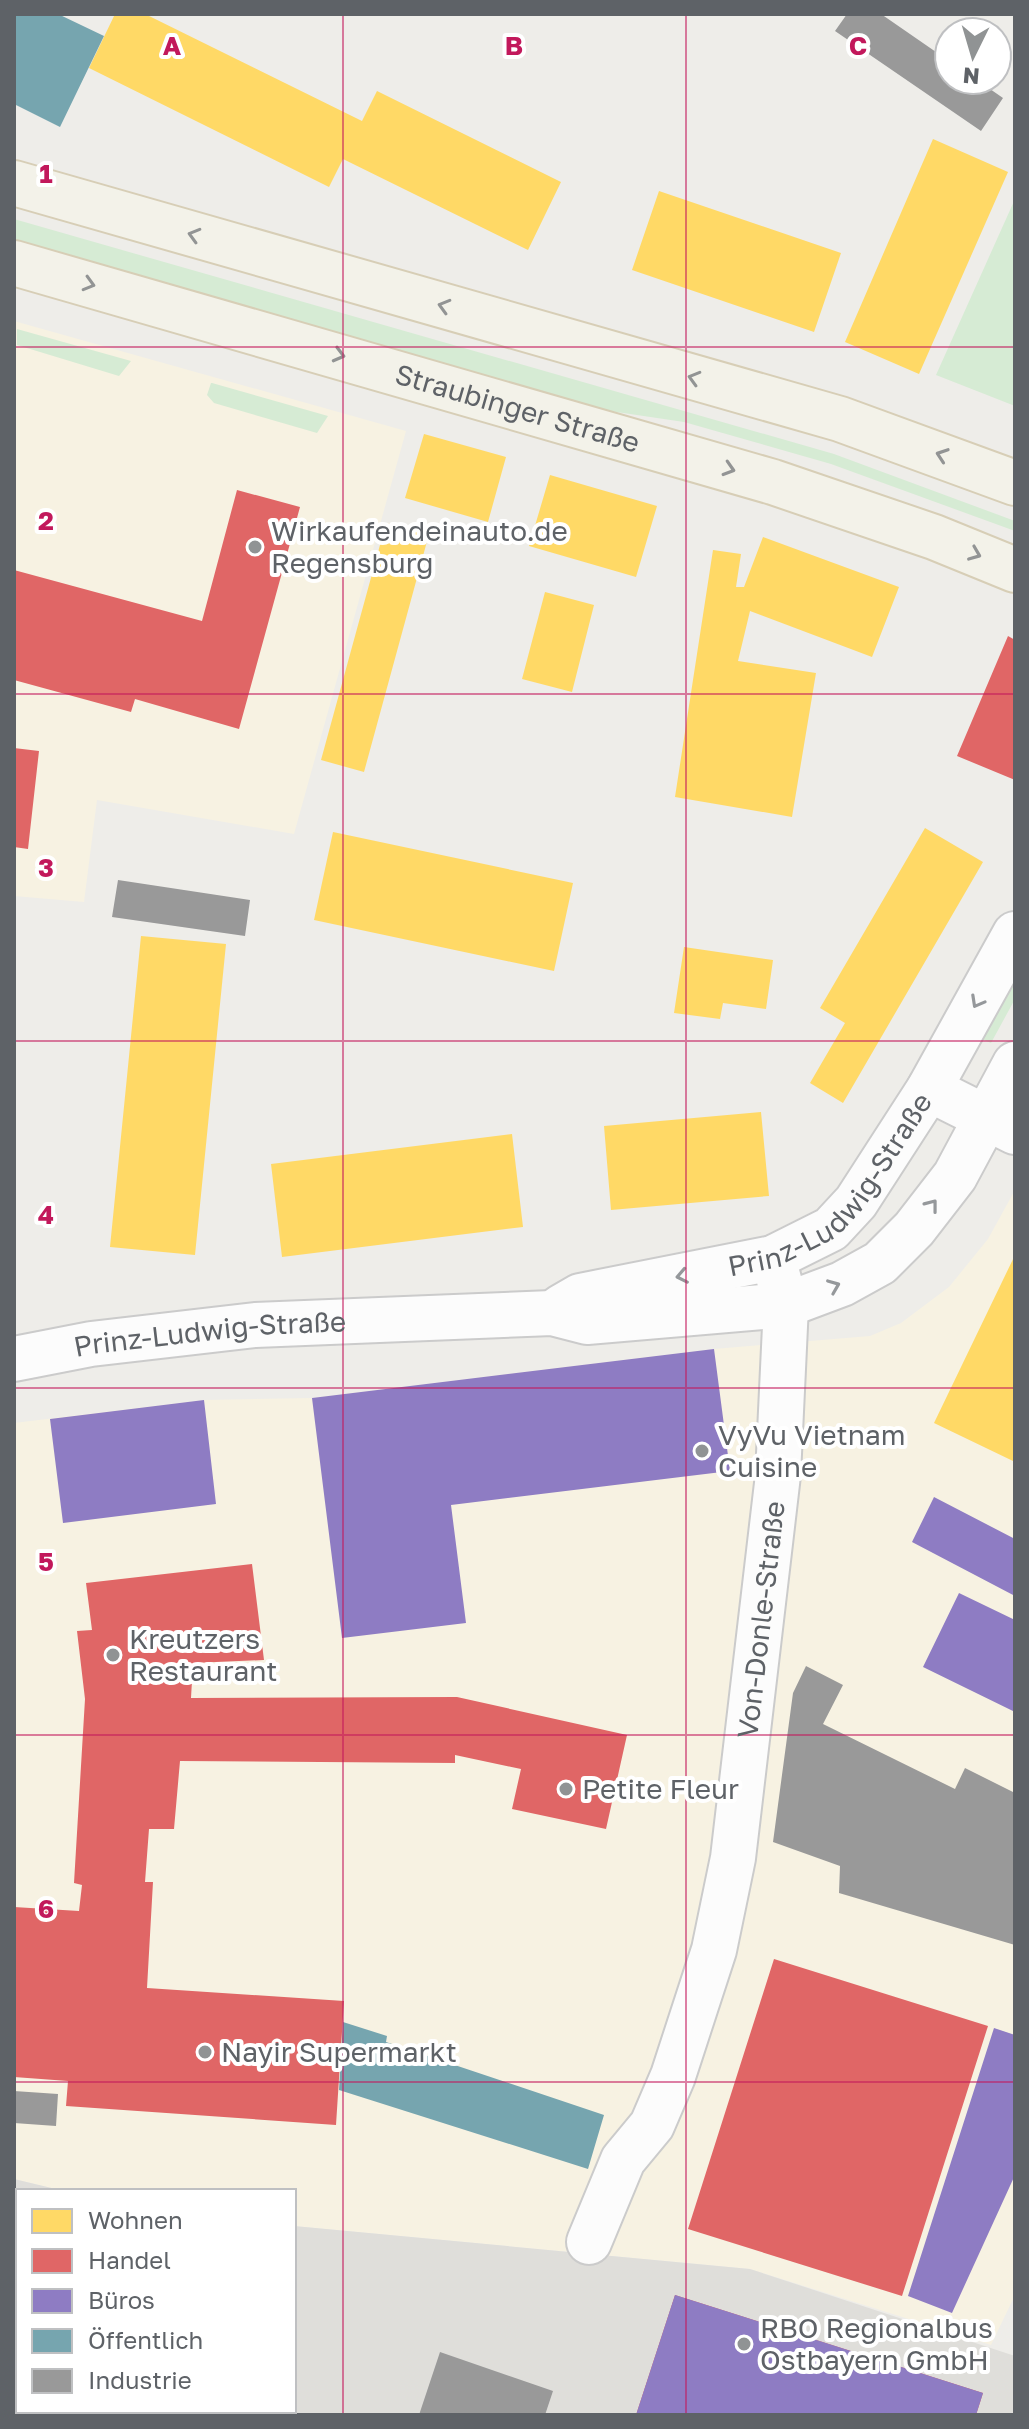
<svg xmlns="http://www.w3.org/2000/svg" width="1029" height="2429" font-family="'Golos Text',sans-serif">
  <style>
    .commercial { fill: #f7f2e2 }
    .industrial { fill: #dfdeda }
    .green { fill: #d6ebd4 }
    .homes { fill: #ffd966 }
    .shops { fill: #e06666 }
    .offices { fill: #8e7cc3 }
    .public { fill: #76a5af }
    .industry { fill: #999 }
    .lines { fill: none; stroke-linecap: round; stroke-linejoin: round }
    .minor-casing { stroke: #cbcbcb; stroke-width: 48 }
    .major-casing { stroke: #d7ceb6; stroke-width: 48 }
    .minor { stroke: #fcfcfc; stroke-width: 44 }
    .major { stroke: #f3f2e9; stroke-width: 44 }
    .oneway { stroke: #929494 }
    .oneway2 { stroke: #95989b }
    .grid { fill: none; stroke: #c2185b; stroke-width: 2; stroke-opacity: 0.55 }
    .poi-dot { fill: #909394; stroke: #fff; stroke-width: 3 }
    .labels { text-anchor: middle; stroke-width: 8; stroke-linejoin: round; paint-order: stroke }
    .street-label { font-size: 28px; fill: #5e6267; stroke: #fff }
    .poi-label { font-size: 28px; fill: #5e6267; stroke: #fff; text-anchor: start }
    .grid-label { font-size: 26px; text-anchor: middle; font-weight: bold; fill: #c2185b; stroke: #fff; stroke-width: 8; stroke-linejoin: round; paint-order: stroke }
  </style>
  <rect width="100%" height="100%" fill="#eeede9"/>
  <path class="commercial" d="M14,321L406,431L294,834L97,800L84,902L14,896Z
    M1015,1190V2295L991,2345L750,2269L294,2226V2191H64L14,2179V1423L204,1400L312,1398L714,1349L870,1336L901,1323L949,1287L988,1239Z"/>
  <path class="industrial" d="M14,2179L64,2191H18V2411H294V2226L750,2269L1015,2356V2415H14Z"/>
  <path class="green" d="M1015,199V406L936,375Z
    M14,219L834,454L1015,521V531L831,464L684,422L583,407L14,244Z
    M17,329L131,361L119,376L17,345Z
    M211,383H212L328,416L317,433L214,403L207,395Z
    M1015,979V999L991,1043L982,1039Z"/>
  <path class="homes" d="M115,14H145L362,121L377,91L561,182L528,250L343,159L329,187L89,68Z
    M933,139L1008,172L919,374L845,342Z
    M659,191L841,253L814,332L632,270Z
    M424,434L506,457L488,522L405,498Z
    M550,475L657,506L636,577L529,546Z
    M386,523L429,534L364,772L321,760Z
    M763,537L899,587L872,657L750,611L738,661L816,673L792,817L675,797L713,550L741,554L736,587H744Z
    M545,592L594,605L572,692L522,679Z
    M925,828L983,862L843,1103L810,1083L845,1023L820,1008Z
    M333,832L573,883L554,971L314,920Z
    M141,936L226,944L195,1255L110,1247Z
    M684,947L773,960L766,1009L723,1003L720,1019L674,1013Z
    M761,1112L769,1196L611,1210L604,1126Z
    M512,1134L523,1227L282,1257L271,1164Z
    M1015,1255V1458L1013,1461L934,1423Z"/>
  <path class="shops" d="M237,490L300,507L239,729L135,699L131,712L14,680V570L202,621Z
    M1008,636L1015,640V780L957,756Z
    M14,748L39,751L28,849L14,847Z
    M252,1564L264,1660L193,1663L191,1698L457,1697L627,1735L606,1829L512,1809L521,1769L455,1755V1763L180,1761L174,1829H149L145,1882H153L147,1988L344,2001L336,2125L66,2106L68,2081L14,2077V1907L79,1911L82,1885L74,1883L85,1699L77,1631L92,1630L86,1583Z
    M774,1959L988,2026L902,2296L688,2229Z
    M675,2295L983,2393L976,2415H636Z"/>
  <path class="offices" d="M714,1349L730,1471L451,1505L466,1623L342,1638L312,1398Z
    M204,1400L216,1504L63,1523L50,1419Z
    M934,1497L1015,1539V1596L912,1542Z
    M959,1593L1015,1620V1712L923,1667Z
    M994,2028L1015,2035V2175L952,2313L908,2296Z
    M675,2295L983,2393L976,2415H636Z"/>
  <path class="public" d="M14,14H58L104,36L60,127L14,104Z
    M343,2022L387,2036L386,2042L604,2115L588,2169L339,2090Z"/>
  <path class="industry" d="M847,14H881L949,61V80H977L1003,98L981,131L835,31Z
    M118,880L250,900L245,936L112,917Z
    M806,1666L843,1685L823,1724L955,1789L965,1768L1015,1793V1945L839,1893L840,1866L773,1842L793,1693Z
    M14,2091L58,2094L56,2126L14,2123Z
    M440,2352L553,2391L545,2415H419Z"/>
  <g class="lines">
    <defs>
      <g id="minor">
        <path d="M929,1089L1015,1132"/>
        <path id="s1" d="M561,1307L580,1296L773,1258L831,1229L856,1202L929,1089L1015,934"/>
        <path id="s2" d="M14,1359L91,1344L255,1325L552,1313L587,1322L786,1305L842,1284L880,1263L914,1229L955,1176L1015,1064"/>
        <path id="s3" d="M589,2242L623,2160L652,2125L673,2076L714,1950L733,1858L778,1475L786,1305L773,1258"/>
      </g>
      <g id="major">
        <path d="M14,183L840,419L1015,483"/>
        <path id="s4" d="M14,263L773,482L934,537L1015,570"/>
      </g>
    </defs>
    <use href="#minor" class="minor-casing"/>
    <use href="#major" class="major-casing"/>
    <use href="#minor" class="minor"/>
    <use href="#major" class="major"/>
  </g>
  <defs><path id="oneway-chevron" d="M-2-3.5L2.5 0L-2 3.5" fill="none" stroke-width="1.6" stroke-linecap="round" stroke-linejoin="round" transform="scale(2)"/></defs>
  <g class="oneway">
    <use href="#oneway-chevron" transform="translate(194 235) rotate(-164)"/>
    <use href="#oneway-chevron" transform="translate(89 284) rotate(16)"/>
    <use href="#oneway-chevron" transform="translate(444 306) rotate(-164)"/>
    <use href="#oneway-chevron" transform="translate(339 355) rotate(15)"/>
    <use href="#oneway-chevron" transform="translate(694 378) rotate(-164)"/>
    <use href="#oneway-chevron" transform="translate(942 455) rotate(-161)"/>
    <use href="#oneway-chevron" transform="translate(729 469) rotate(17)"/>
    <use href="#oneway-chevron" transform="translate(975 554) rotate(22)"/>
  </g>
  <g class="oneway2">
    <use href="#oneway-chevron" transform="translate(977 1002) rotate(119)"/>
    <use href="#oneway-chevron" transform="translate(932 1205) rotate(-52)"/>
    <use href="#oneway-chevron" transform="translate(682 1276) rotate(169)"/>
    <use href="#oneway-chevron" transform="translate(834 1286) rotate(-22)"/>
  </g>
  <path class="grid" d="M343,14V2415M686,14V2415M14,347H1015M14,694H1015M14,1041H1015M14,1388H1015M14,1735H1015M14,2082H1015"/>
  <g class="poi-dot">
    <circle cx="255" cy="547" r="8"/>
    <circle cx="702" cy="1451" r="8"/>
    <circle cx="113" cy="1655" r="8"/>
    <circle cx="566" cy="1789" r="8"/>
    <circle cx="205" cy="2052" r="8"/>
    <circle cx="744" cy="2344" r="8"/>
  </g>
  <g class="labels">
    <g class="street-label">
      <text dy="10" stroke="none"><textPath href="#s4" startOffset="524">Straubinger Straße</textPath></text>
      <text dy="10" stroke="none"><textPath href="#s1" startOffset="310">Prinz-Ludwig-Straße</textPath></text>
      <text dy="10" stroke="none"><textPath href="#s2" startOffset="198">Prinz-Ludwig-Straße</textPath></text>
      <text dy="10" stroke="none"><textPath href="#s3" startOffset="654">Von-Donle-Straße</textPath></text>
    </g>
    <g class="poi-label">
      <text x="271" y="541">Wirkaufendeinauto.de<tspan x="271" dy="32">Regensburg</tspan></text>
      <text x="718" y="1445">VyVu Vietnam<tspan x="718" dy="32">Cuisine</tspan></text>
      <text x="129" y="1649">Kreutzers<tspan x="129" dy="32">Restaurant</tspan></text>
      <text x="582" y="1799">Petite Fleur</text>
      <text x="221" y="2062">Nayir Supermarkt</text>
      <text x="760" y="2338">RBO Regionalbus<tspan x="760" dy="32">Ostbayern GmbH</tspan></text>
    </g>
  </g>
  <g class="grid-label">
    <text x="172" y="55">A</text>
    <text x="514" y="55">B</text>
    <text x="858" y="55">C</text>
    <text x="46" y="183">1</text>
    <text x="46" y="530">2</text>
    <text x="46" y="877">3</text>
    <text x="46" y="1224">4</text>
    <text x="46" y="1571">5</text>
    <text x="46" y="1918">6</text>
  </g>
  <rect width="1029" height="2429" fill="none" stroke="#5e6267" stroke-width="32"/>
  <rect x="16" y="2189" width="280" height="224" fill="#ffffff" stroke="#bfc0c2" stroke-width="2"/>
  <rect x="32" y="2209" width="40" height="24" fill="#ffd966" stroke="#bfc0c2" stroke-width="2"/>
  <text x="88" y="2229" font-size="24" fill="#5e6267">Wohnen</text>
  <rect x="32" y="2249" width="40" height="24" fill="#e06666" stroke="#bfc0c2" stroke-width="2"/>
  <text x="88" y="2269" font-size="24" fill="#5e6267">Handel</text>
  <rect x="32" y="2289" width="40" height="24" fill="#8e7cc3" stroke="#bfc0c2" stroke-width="2"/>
  <text x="88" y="2309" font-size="24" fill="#5e6267">Büros</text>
  <rect x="32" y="2329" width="40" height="24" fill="#76a5af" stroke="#bfc0c2" stroke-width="2"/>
  <text x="88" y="2349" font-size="24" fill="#5e6267">Öffentlich</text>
  <rect x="32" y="2369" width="40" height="24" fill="#999999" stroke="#bfc0c2" stroke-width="2"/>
  <text x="88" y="2389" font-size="24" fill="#5e6267">Industrie</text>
  <g transform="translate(973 56) rotate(185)"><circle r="38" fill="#ffffff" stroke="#bfc0c2" stroke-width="2"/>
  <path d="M0-6L14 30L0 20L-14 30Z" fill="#909394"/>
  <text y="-12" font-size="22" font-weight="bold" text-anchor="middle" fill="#5e6267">N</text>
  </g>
</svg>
